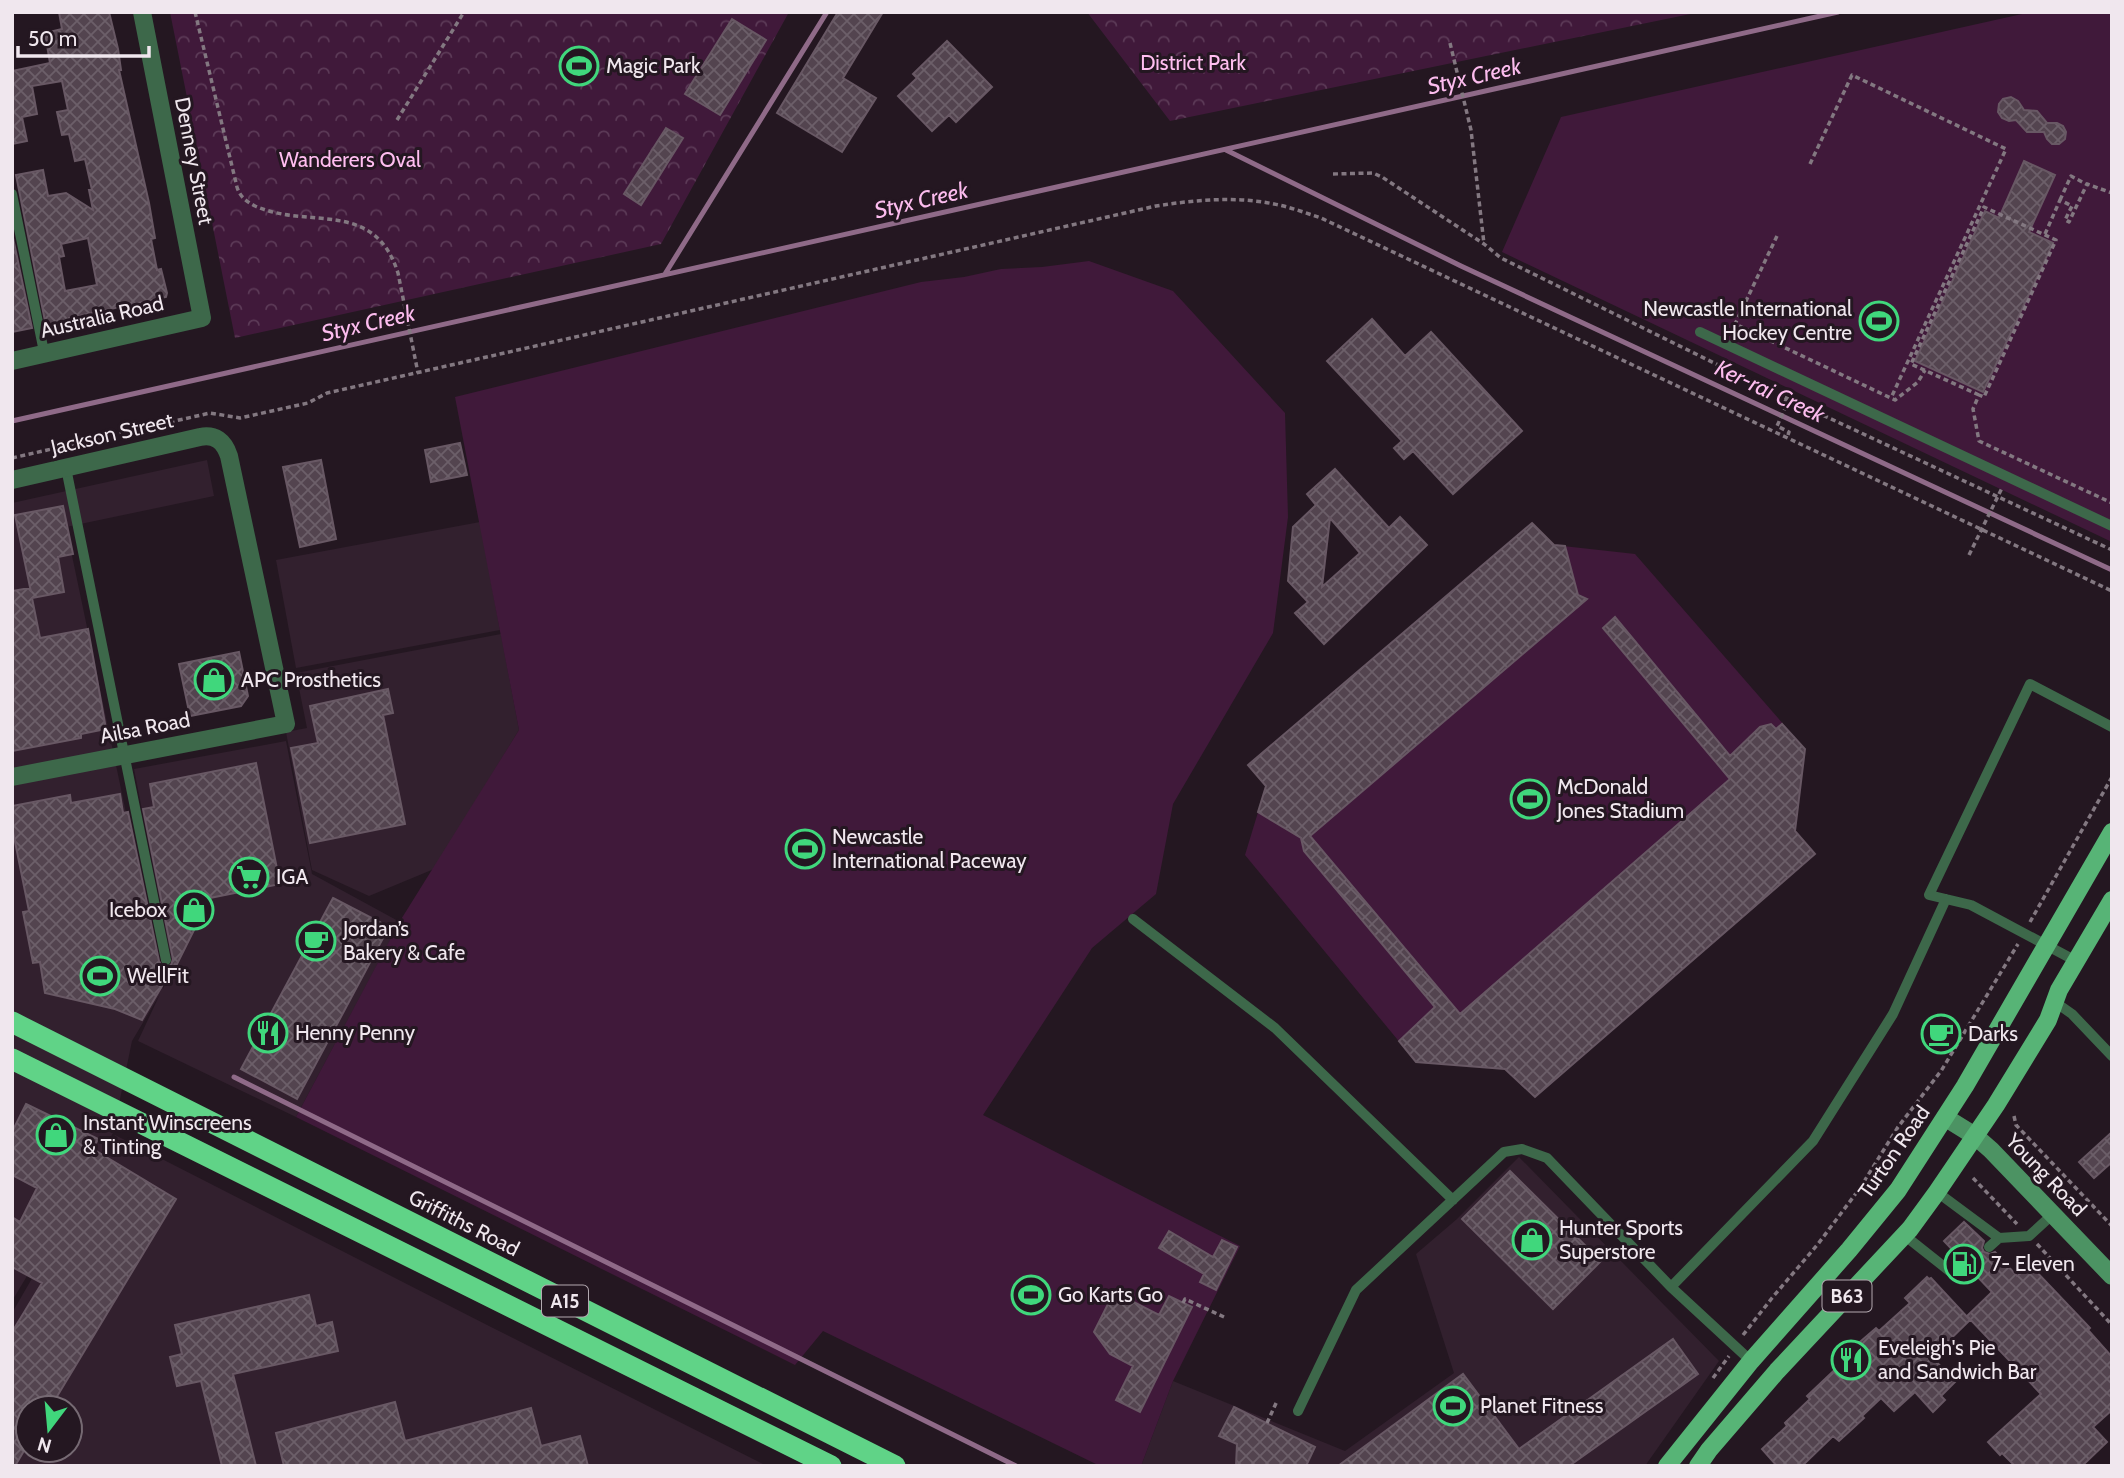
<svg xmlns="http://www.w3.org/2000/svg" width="2124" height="1478" font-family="Cabin,sans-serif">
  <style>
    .built { fill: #32202e; fill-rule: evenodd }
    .green { fill: #40193a }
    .park { fill: url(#park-crowns) }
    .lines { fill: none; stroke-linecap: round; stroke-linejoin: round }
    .stream { stroke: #8f6a88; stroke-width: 5 }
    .building { fill: url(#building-cross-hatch); stroke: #685864; stroke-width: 2; fill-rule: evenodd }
    .path { stroke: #837881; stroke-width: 3.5; stroke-dasharray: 5 3.5; stroke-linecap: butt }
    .lane { stroke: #3d684a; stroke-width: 10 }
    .street { stroke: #3d684a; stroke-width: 18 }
    .secondary { stroke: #4c9363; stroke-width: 18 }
    .primary { stroke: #57b476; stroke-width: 18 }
    .highway { stroke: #60d387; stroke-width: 21 }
    .labels { text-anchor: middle; stroke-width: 6; stroke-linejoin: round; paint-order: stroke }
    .shield { fill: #241721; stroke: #b3a9b0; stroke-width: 2 }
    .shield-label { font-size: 19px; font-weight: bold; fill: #f0e7ee }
    .park-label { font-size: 21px; fill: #ffbef0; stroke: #241721 }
    .poi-label { font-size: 21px; fill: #f0e7ee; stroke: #241721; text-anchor: start }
    .street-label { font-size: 21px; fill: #f0e7ee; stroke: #241721 }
    .water-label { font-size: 23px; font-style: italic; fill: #fcbcee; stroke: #241721 }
  </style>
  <defs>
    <pattern id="park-crowns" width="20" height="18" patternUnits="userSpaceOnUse" patternTransform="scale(1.75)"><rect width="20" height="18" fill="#40193a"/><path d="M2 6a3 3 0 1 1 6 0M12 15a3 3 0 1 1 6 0" fill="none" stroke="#5c3a57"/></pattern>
    <pattern id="building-cross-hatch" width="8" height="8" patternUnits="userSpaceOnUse" patternTransform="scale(1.75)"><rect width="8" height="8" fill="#53444f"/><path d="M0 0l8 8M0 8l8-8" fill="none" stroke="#6c5f69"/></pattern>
  </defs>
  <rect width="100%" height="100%" fill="#241721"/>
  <path class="built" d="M207,460L214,496L66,527L163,989L173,968L134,769L286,741L312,874L400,922L296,1117L138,1041L160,994L132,1041L113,1133L12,1301V503Z
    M480,522L500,630L296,668L276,560Z
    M501,634L519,730L434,869L369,896L312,870L286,732L307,728L296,673Z
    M115,1135L489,1326L767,1466H12V1313ZM28,1408H70V1450H28Z
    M1519,1157L1719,1361L1645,1466H1141L1173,1381L1345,1451L1454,1373L1416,1254L1457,1219Z"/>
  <path class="green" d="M2031,12H2112V542L1502,252L1561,117Z
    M1089,261L1173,291L1285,413L1288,517L1273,633L1173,804L1156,894L1092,948L983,1115L1240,1246L1173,1381L1141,1466H1100L823,1331L795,1365L296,1117L400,921L519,730L455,397L921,282L964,277L1001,269L1042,267Z
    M1532,523L1554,545L1635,554L1805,749L1795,831L1815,854L1535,1097L1505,1069L1416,1062L1245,855L1266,786L1248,765Z"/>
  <path class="park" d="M170,12H789L661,244L235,338Z
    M1087,12H1700L1170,121Z"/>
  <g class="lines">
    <path class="stream" d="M1226,150L1461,266L2112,570
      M665,274L827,12
      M12,421L1838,12
      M234,1077L1016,1466"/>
  </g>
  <path class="building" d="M59,12H109L118,49L121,70H119L149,203L155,238L151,239L157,270L161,269L167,293L166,297L69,318V323L48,327L46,326L16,175L43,170L48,196L66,193L93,210L89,190H92L85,159L75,161L69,134L62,135L57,112L68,110L62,81L32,86L37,114L22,117L27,141L12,144V71L50,63L45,33L62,29ZM88,238L97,285L65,291L59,257L64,256L61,244Z
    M838,12H883L843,78L876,98L842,152L777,113Z
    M732,19L766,40L720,115L685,94Z
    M947,41L992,87L956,122L949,115L932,131L898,96L917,78L913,74Z
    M2011,97L2018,101L2024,110L2037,111L2047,123H2057L2063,126L2066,132L2065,139L2059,144H2052L2047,139L2044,132H2027L2016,120L2009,121L2002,118L1998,112L1999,104L2003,99Z
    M666,128L683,138L641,205L624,194Z
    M2024,161L2055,175L2029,232L2053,243L1983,392L1915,361L1985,211L1999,218Z
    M12,233L32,328L12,332Z
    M1372,319L1405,356L1431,332L1522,431L1453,494L1413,451L1404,459L1394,448L1402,441L1327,361Z
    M460,443L467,475L431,482L425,450Z
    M321,460L336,539L300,547L283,467Z
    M1335,469L1389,528L1400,517L1427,545L1324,644L1295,613L1308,602L1288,581L1293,527L1316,505L1307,494ZM1330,518L1360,553L1322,587Z
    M63,506L73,554L58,557L64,592L32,598L40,638L88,629L106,729L81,734V738L12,751V591L30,588L31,592L15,515Z
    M1532,523L1554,545L1565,546L1578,595L1587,599L1310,836L1460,1014L1730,779L1603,628L1615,617L1730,756L1760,727L1771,724L1776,729L1782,724L1805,749L1795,831L1815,854L1535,1097L1505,1069L1416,1062L1399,1041L1435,1007L1304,851L1301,838L1258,812L1266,786L1248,765Z
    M239,652L248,696L241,706L190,716L179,664Z
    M388,689L393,713L383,715L405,824L310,843L291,748L318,743L310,706Z
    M256,763L280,884L210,898L176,966L175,964L142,1020L115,1009L45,993L40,962L33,963L23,912L29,911L12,827V806L70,795L71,803L120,794L123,813L128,812L159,961L161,965L167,967L171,965L173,959L143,809L154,807L150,784Z
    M333,898L389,927L297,1099L241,1069Z
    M26,1104L98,1139L93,1149L176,1199L50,1408H28V1444L15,1466H12V1332L42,1283L12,1267V1217L20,1222L37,1188L12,1175V1132Z
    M2112,1132V1162L2094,1178L2079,1162Z
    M1510,1171L1601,1261L1553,1309L1462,1219Z
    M1964,1222L1984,1241L1982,1248L1984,1252L1990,1254L1995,1252L2017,1276L2031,1266L2090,1328L2088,1330L2112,1357V1410L2093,1427L2107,1442L2082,1466H2015L2002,1453L2000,1455L1988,1442L2041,1394L1967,1316L1992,1292L1973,1272L1975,1266L1973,1262L1967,1260L1963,1261L1944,1241Z
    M1169,1231L1213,1257L1222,1240L1237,1247L1216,1290L1200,1282L1204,1274L1159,1248Z
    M1927,1277L1929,1279L1931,1278L1970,1320L1932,1357L1955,1382L1941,1396L1945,1400L1933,1412L1915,1392L1894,1411L1881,1398L1862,1416L1864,1418L1839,1441L1833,1436L1802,1466H1777L1762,1449L1787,1426L1785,1423L1810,1399L1807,1396L1843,1362L1840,1359L1876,1328L1879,1331L1910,1303L1905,1298Z
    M1114,1292L1159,1315L1169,1296L1192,1307L1140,1412L1116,1400L1133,1366L1110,1354L1094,1332Z
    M309,1295L316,1326L332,1322L338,1351L233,1374L256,1466H222L201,1381L177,1386L170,1357L182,1354L175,1325Z
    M1673,1339L1698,1374L1569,1466H1338L1463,1374L1519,1449Z
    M395,1402L405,1441L531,1408L541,1446L580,1436L588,1466H284L276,1433Z
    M1234,1407L1315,1447L1306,1466H1236L1237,1444L1219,1436Z"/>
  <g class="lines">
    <path class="path" d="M195,12L237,187C240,197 246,201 255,206C309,230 374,198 398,273L418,373
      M1450,43L1471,130L1484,244
      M397,120L464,12
      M1810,164L1852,75L2006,149L1891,398
      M1333,174L1373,173L1382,177L1484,244L1501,258L1769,390L2112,550
      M2060,200L2071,176L2086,184
      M2045,234L2060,200L2072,206L2065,220L2069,222L2087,184L2112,193
      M1777,236L1735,324L1895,400L1918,382L1925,370
      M1979,395L1911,364L1984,207L2056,240L1984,397L1979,395L1973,409L1979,441L2112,503
      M1784,400L1788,402L1777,426L1789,432L1787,438
      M12,458L210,413L240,418L308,403L327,393L1156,206C1195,200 1235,196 1274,204C1290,207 1306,213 1321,218L2112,591
      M1969,555L2002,488
      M2030,922L2112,777
      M2014,1116L2016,1125L2112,1226
      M1973,1178L2017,1224
      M2037,1244L2112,1325
      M1183,1303L1185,1299L1224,1317
      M1743,1335L1772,1298L1818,1244L1860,1188L1898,1127L1941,1071L2018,944
      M1713,1378L1729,1356
      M1267,1423L1277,1401"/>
    <path class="lane" d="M12,194L44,352
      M1700,332L2112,526
      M66,468L166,960
      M1133,919L1275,1028L1453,1200
      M2076,961L1971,905L1929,895L2030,684L2112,727
      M2055,1002L2072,1014L2112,1056
      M1937,1192L1999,1238L2029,1236L2053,1214
      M1904,1235L1957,1277L1968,1267
      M1989,1247L1999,1238
      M1671,1287L1813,1141L1893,1014L1946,899
      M1298,1411L1356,1290L1504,1152L1522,1149L1547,1158L1671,1287L1751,1361"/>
    <path class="street" d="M12,361L202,318L142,12
      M12,480L200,437C215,434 224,441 229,456L286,724L12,777"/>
    <path class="secondary" d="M1946,1118L1975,1136L1991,1150L2112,1276"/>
    <path class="primary" d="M1667,1466L1751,1361L1849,1250L1898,1190L1965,1086L2112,832
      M1698,1466L1709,1450L1777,1371L1910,1229L1937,1192L1996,1105L2048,1020L2059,990L2112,900"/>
    <path class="highway" d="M12,1022L895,1466
      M12,1059L831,1466"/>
  </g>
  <defs>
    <symbol id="stadium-ring" viewBox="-11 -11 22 22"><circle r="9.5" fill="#241721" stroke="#40d77c" stroke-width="1.5"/><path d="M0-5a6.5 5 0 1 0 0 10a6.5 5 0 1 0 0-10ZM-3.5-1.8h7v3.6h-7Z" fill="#40d77c"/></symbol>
    <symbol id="shop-ring" viewBox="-11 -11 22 22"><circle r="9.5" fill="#241721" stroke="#40d77c" stroke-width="1.5"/><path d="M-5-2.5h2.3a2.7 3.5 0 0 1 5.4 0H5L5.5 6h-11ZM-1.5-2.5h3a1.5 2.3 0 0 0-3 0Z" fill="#40d77c"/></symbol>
    <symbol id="supermarket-ring" viewBox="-11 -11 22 22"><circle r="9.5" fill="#241721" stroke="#40d77c" stroke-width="1.5"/><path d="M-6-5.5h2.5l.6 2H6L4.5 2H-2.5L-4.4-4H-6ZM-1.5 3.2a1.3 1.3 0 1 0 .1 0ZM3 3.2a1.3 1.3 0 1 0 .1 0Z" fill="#40d77c"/></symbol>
    <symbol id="cafe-ring" viewBox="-11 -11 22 22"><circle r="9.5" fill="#241721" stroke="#40d77c" stroke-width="1.5"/><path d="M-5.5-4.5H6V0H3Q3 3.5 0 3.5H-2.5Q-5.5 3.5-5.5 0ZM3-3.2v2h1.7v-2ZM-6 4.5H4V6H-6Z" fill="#40d77c"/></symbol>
    <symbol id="restaurant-ring" viewBox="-11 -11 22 22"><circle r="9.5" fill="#241721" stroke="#40d77c" stroke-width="1.5"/><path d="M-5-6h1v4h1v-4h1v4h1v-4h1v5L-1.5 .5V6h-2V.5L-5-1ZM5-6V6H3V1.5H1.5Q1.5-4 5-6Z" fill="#40d77c"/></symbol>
    <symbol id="fuel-ring" viewBox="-11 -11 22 22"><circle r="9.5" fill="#241721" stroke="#40d77c" stroke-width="1.5"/><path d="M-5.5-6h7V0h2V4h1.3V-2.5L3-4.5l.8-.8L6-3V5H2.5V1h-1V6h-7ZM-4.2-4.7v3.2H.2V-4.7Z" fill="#40d77c"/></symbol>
  </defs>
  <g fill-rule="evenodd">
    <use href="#stadium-ring" x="557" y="44" width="44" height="44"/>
    <use href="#stadium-ring" x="1857" y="299" width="44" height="44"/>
    <use href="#shop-ring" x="192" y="658" width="44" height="44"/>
    <use href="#stadium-ring" x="1508" y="777" width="44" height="44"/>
    <use href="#stadium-ring" x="783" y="827" width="44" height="44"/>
    <use href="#supermarket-ring" x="227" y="855" width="44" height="44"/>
    <use href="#shop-ring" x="172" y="888" width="44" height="44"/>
    <use href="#cafe-ring" x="294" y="919" width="44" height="44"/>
    <use href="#stadium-ring" x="78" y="954" width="44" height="44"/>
    <use href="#restaurant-ring" x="246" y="1011" width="44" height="44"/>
    <use href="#cafe-ring" x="1919" y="1012" width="44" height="44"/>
    <use href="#shop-ring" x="34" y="1113" width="44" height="44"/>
    <use href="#shop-ring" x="1510" y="1218" width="44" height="44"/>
    <use href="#fuel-ring" x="1942" y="1242" width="44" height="44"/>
    <use href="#stadium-ring" x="1009" y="1273" width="44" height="44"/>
    <use href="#restaurant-ring" x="1829" y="1338" width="44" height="44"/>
    <use href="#stadium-ring" x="1431" y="1384" width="44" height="44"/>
  </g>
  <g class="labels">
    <g class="shield">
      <rect x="1822.5" y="1280.5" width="49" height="31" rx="5"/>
      <rect x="542" y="1285.5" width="46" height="31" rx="5"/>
    </g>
    <g class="shield-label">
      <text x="1847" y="1303">B63</text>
      <text x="565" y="1308">A15</text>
    </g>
    <g class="park-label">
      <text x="1193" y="70">District Park</text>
      <text x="350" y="167">Wanderers Oval</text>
    </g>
    <g class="poi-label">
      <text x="606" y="73">Magic Park</text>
      <text x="1852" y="316" text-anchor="end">Newcastle International<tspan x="1852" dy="24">Hockey Centre</tspan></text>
      <text x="241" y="687">APC Prosthetics</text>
      <text x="1557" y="794">McDonald<tspan x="1557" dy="24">Jones Stadium</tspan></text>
      <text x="832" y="844">Newcastle<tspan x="832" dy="24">International Paceway</tspan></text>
      <text x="276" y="884">IGA</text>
      <text x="167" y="917" text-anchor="end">Icebox</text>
      <text x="343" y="936">Jordan’s<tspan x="343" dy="24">Bakery &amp; Cafe</tspan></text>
      <text x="127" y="983">WellFit</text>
      <text x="295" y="1040">Henny Penny</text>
      <text x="1968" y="1041">Darks</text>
      <text x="83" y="1130">Instant Winscreens<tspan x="83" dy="24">&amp; Tinting</tspan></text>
      <text x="1559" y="1235">Hunter Sports<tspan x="1559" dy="24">Superstore</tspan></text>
      <text x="1991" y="1271">7- Eleven</text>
      <text x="1058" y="1302">Go Karts Go</text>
      <text x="1878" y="1355">Eveleigh's Pie<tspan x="1878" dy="24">and Sandwich Bar</tspan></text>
      <text x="1480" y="1413">Planet Fitness</text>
    </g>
    <g class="street-label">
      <text transform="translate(194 161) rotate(79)" y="7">Denney Street</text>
      <text transform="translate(102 317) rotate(-13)" y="7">Australia Road</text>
      <text transform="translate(112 434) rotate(-13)" y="7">Jackson Street</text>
      <text transform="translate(145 728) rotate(-11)" y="7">Ailsa Road</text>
      <text transform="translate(1894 1152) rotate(-55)" y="7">Turton Road</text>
      <text transform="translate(2046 1175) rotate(46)" y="7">Young Road</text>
      <text transform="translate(464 1223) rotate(27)" y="7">Griffiths Road</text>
    </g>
    <g class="water-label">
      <text transform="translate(1474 76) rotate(-13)" y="8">Styx Creek</text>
      <text transform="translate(921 200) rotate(-13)" y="8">Styx Creek</text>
      <text transform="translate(368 323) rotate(-13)" y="8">Styx Creek</text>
      <text transform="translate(1770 391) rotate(25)" y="8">Ker-rai Creek</text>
    </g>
  </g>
  <rect width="2124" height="1478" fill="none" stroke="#f0e7ee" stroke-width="28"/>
  <g transform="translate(49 1429) rotate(196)"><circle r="33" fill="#241721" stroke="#766a73" stroke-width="2"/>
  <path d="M0-5L12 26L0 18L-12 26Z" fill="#40d77c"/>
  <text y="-10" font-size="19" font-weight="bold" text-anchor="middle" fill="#f0e7ee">N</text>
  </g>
  <path d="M18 46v10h131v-10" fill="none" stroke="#f0e7ee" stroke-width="3.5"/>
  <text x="28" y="46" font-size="21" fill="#f0e7ee" stroke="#241721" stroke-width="5" paint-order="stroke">50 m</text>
</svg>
